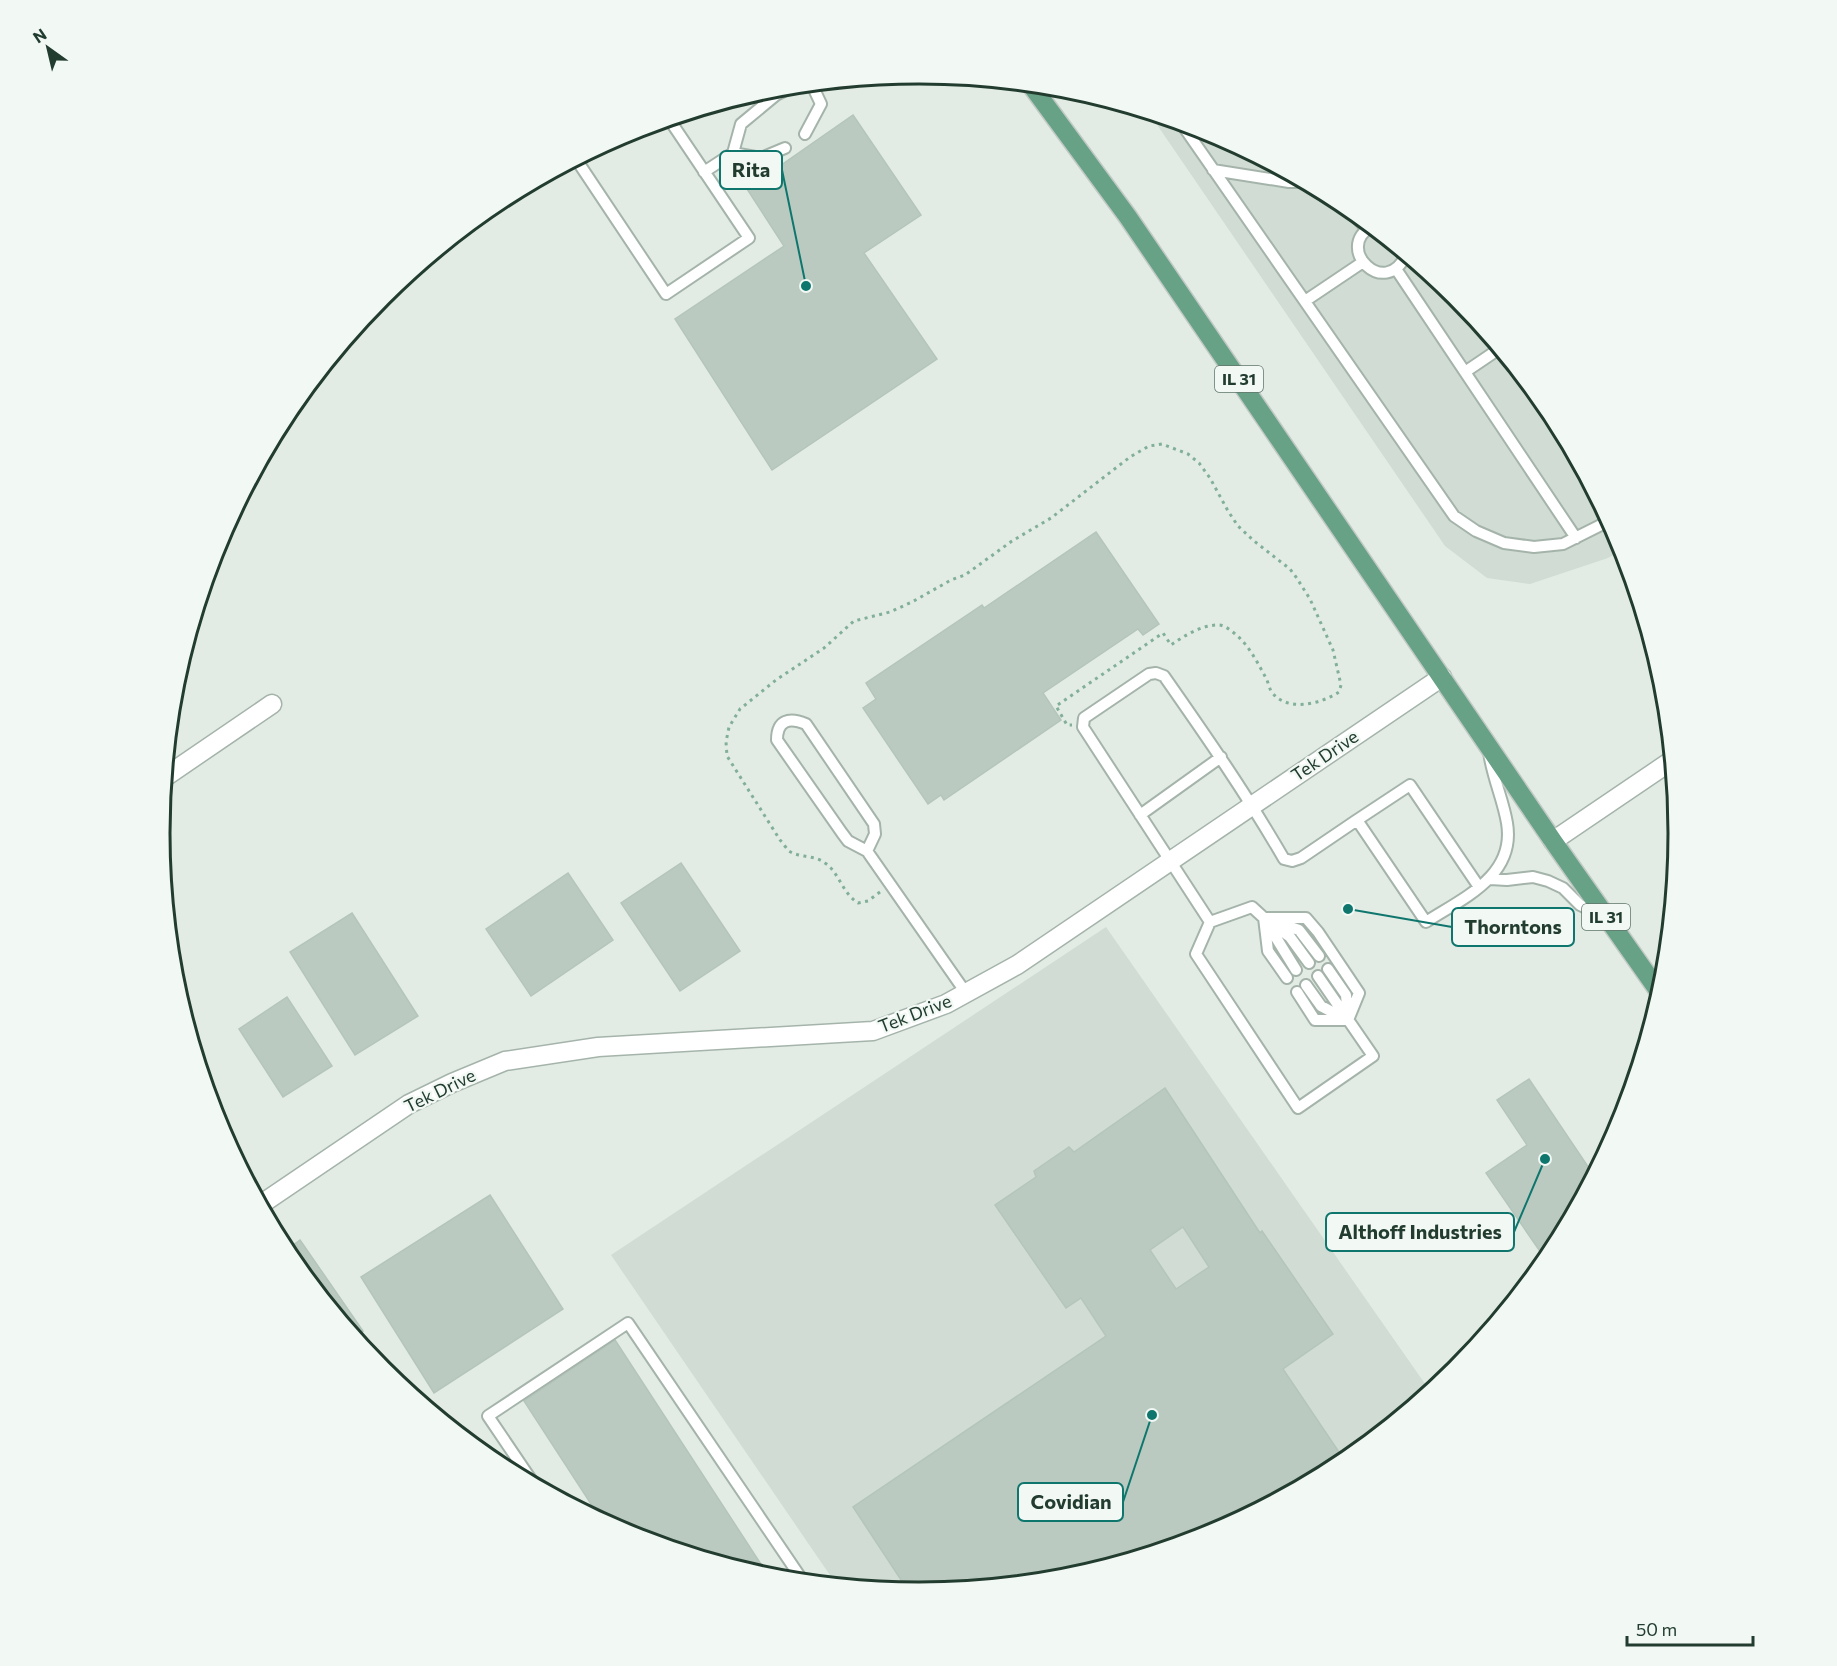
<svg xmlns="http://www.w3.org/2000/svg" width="1837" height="1666" font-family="Commissioner,sans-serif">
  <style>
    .built { fill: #d0dcd4 }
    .building { fill: #bacac0; stroke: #b4c5bb; stroke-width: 1.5; fill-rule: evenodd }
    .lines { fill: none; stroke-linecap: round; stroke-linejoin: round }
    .service-casing { stroke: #a5b4ab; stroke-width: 14 }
    .minor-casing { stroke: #a5b4ab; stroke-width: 21 }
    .primary-casing { stroke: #c1c9c5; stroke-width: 21 }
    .path { stroke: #82af98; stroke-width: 3; stroke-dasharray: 3 4.5; stroke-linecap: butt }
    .service { stroke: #fff; stroke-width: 10 }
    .minor { stroke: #fff; stroke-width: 18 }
    .primary { stroke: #67a186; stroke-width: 18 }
    .labels { text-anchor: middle; stroke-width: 4.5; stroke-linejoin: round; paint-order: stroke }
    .shield { fill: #f2f8f4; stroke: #60756b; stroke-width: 1.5 }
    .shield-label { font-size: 16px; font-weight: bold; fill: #223d30 }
    .street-label { font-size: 18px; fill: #223d30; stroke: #f2f8f4 }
    .rim { fill: none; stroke: #223d30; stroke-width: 3 }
    .leader { fill: none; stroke: #0f766e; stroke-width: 2 }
    .callout-dot { fill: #0f766e; stroke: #f2f8f4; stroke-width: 2 }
    .callout { fill: #f2f8f4; stroke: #0f766e; stroke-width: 2 }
    .callout-label { font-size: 20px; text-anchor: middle; font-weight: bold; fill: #223d30 }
  </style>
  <rect width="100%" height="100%" fill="#e2ece5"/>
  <path class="built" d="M1149,113L1209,131L1341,202L1456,296L1550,411L1620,543L1622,550L1608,558L1530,584L1487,578L1445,546Z
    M1106,927L1430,1391L1340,1465L1209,1535L1066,1578L918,1592L836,1584L611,1255Z"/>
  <path class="building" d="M853,115L921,215L864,253L937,359L772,470L675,319L784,246L747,189Z
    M1096,532L1159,624L1143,635L1138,629L1043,693L1061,720L944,800L941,795L928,804L863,708L876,699L866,683L982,605L984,608Z
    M681,863L740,951L680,991L621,903Z
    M568,873L613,940L531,996L486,929Z
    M352,913L418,1016L355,1055L290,952Z
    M287,997L332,1066L283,1097L239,1029Z
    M1529,1079L1593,1174L1546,1260L1486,1173L1527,1145L1497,1100Z
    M1165,1088L1260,1233L1262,1231L1333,1334L1283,1369L1345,1461L1209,1535L1066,1578L982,1586L976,1577L960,1588L918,1592H909L853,1507L1106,1336L1081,1298L1066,1308L995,1205L1036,1177L1034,1171L1069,1147L1074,1152ZM1183,1227L1209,1267L1176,1289L1150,1250Z
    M490,1195L563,1309L434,1393L361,1277Z
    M300,1240L363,1331L355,1337L287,1255L285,1251Z
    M615,1340L770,1578L674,1549L668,1539L660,1544L628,1535L602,1521L524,1401Z"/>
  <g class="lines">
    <defs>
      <path id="service" d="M804,85L813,87L821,104L805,134
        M1181,123L1454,516L1476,531L1504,543L1534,547L1563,544L1609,521
        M733,153L761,158L785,148
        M576,159L666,294L749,238L669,119
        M1213,170L1289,182H1303
        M704,172L733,153L741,124L776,95L794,86
        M1345,205L1367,229
        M1371,227C1334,248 1385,300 1406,255
        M1396,269L1576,538
        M1305,301L1363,262
        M1465,372L1499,349
        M1140,815L1221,757
        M867,851L875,834L874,824L806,724C789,717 777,720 777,740L842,833L848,841L867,851L966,993
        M1490,879L1507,880L1533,877L1548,881L1563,888L1580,905L1601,915
        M1479,887L1410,785L1357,820L1426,922C1463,898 1516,876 1507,823C1503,799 1492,776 1489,752
        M1264,918H1306L1318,932L1359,993L1348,1020
        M1264,918L1268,951L1287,978
        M1210,922L1252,907L1264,918L1290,937L1309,963
        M1276,922L1299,930L1319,956
        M1267,923L1296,970
        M1328,969L1346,995L1348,1017
        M1318,976L1373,1056L1298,1108L1196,954L1210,922L1083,727L1084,718L1149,674L1156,673L1164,676C1206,736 1247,795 1284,859L1292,861L1301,858L1357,820
        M1306,985L1321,1006L1345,1019
        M1297,992L1315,1020H1348
        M534,1484L488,1416L628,1323L803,1581"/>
      <path id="minor" d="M165,777L272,704
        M1553,841L1671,761
        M260,1205L409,1104L452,1083L505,1061L598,1047L873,1031L946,1004L1017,965L1442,677"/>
      <path id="primary" d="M1031,85L1128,217L1553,841L1660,993"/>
    </defs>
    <use href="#service" class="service-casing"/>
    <use href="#minor" class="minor-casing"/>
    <use href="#primary" class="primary-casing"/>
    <path class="path" d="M880,892L868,901L858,903C842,893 839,872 825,863C815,855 800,858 789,851C786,848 783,843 780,840L727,756L726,742L729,727L740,709L776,680L824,648L854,621L890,612L912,602L951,580L965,575L1012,541L1051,518L1130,457L1149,446L1162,444L1188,454L1199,463L1210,478L1228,511L1238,526L1254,541L1290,569L1296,577L1310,599L1333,650L1341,685L1339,692C1321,704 1286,713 1271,691C1269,687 1268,682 1266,678C1257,662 1249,645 1234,633C1229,629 1224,625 1218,625C1201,625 1184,636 1171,645L1163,633L1056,706L1067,725H1072"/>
    <use href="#service" class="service"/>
    <use href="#minor" class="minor"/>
    <use href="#primary" class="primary"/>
  </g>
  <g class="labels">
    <g class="shield">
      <rect x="1215" y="366" width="48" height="26" rx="4.5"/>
      <rect x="1582" y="904" width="48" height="26" rx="4.5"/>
    </g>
    <g class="shield-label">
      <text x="1239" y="385">IL 31</text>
      <text x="1606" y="923">IL 31</text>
    </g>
    <g class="street-label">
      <text transform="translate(1325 756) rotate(-34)" y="6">Tek Drive</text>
      <text transform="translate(915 1014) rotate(-21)" y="6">Tek Drive</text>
      <text transform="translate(440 1091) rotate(-26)" y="6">Tek Drive</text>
    </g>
  </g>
  <path d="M0 0H1837V1666H0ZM170 833a749 749 0 1 1 1498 0a749 749 0 1 1-1498 0Z" fill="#f2f8f4" fill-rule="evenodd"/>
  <path class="rim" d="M170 833a749 749 0 1 1 1498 0a749 749 0 1 1-1498 0Z"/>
  <path class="leader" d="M806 286L782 170M1348 909L1452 927M1545 1159L1514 1232M1152 1415L1123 1502"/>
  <g class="callout-dot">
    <circle cx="806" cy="286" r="6"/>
    <circle cx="1348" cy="909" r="6"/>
    <circle cx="1545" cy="1159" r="6"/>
    <circle cx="1152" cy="1415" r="6"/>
  </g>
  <g class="callout">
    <rect x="720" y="151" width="62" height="38" rx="6"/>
    <rect x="1452" y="908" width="122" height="38" rx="6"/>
    <rect x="1326" y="1213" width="188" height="38" rx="6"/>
    <rect x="1018" y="1483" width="105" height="38" rx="6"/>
  </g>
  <g class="callout-label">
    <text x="751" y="177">Rita</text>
    <text x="1513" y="934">Thorntons</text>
    <text x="1420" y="1239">Althoff Industries</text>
    <text x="1071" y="1509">Covidian</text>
  </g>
  <g transform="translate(48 48) rotate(326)" stroke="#f2f8f4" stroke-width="4.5" paint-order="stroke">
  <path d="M0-4.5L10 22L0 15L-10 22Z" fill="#223d30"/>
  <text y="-9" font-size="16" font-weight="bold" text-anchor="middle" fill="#223d30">N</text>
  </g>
  <path d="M1627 1636v9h126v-9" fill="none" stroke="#223d30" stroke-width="3"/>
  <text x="1636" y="1636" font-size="18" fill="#223d30" stroke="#f2f8f4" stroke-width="4.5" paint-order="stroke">50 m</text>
</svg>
